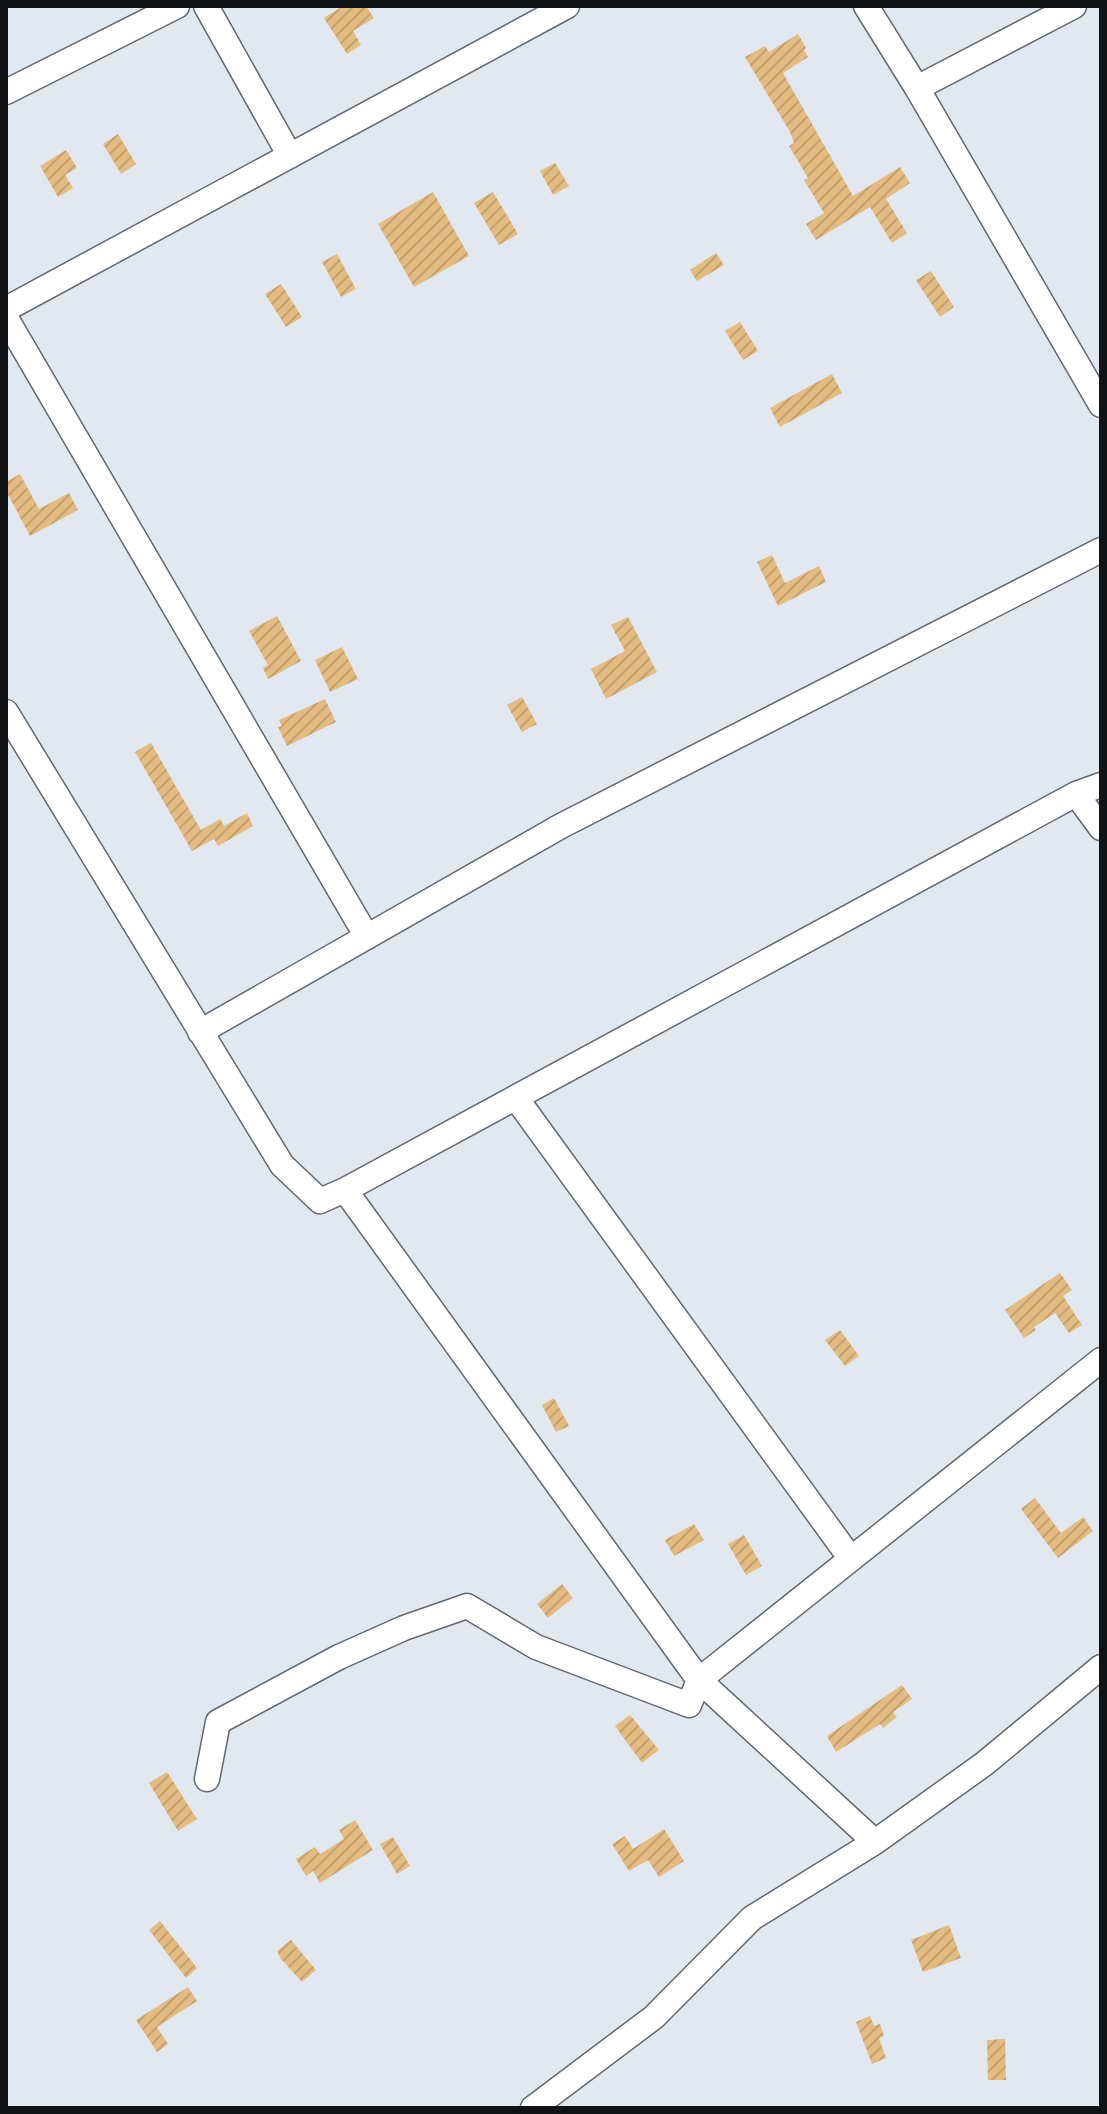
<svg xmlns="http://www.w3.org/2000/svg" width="1107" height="2114" font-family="Cabin,sans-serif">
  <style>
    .building { fill: url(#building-hatch) }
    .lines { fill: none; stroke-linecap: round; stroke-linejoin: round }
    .minor-casing { stroke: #62686f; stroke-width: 27 }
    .minor { stroke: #fff; stroke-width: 24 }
  </style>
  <defs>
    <pattern id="building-hatch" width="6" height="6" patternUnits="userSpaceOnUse" patternTransform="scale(2)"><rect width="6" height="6" fill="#e4bc81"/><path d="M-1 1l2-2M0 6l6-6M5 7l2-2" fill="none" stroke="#c3a16f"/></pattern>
  </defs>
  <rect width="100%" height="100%" fill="#e2e8f0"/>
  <path class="building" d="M343,6H366L374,18L353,31L361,45L347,54L324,18Z
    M798,34L806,48L804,50L808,57L783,73L853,196L900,167L910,183L886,199L907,233L892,243L870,207L816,240L806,224L824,213L804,180L808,178L789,146L794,143L790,132L745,57L765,46L769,52Z
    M118,134L136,164L121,174L103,144Z
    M66,150L77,168L65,175L73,188L58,197L40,166Z
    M555,163L569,186L553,195L540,171Z
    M433,192L469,256L414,287L378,224Z
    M493,192L518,234L499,245L474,203Z
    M716,253L724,265L697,281L690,270Z
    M337,254L356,289L341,297L322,262Z
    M931,271L954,307L940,317L916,280Z
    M281,284L302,317L286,327L265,294Z
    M740,322L758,351L743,360L725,331Z
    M832,374L842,393L780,427L770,408Z
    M20,474L39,509L69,493L78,510L30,536L6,491V482Z
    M772,555L785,583L819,566L826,582L778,606L757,562Z
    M277,616L301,661L268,679L263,668L268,665L249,631Z
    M628,617L657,672L606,699L591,669L625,651L611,625Z
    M342,647L358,679L330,692L315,660Z
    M522,697L537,724L522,732L507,705Z
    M325,699L336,722L287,746L278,727L282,726L279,720Z
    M151,743L201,830L220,819L224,826L247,813L253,826L218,846L214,839L192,851L135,752Z
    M1060,1273L1072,1290L1063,1296L1082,1325L1069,1333L1055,1313L1034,1327L1036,1330L1024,1338L1005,1310Z
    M840,1330L859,1356L845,1366L825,1340Z
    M554,1398L569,1426L556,1432L542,1405Z
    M1035,1498L1061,1533L1083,1517L1093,1531L1058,1558L1021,1509Z
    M694,1524L704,1540L674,1556L665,1540Z
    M744,1535L762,1566L746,1575L728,1544Z
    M562,1584L573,1598L548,1618L537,1604Z
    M902,1685L912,1699L893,1712L897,1717L883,1728L880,1724L836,1752L827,1736Z
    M630,1715L659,1750L642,1763L615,1726Z
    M167,1772L197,1819L178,1831L149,1783Z
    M355,1820L373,1850L320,1883L313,1871L306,1876L296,1859L315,1847L320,1854L344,1839L339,1830Z
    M664,1829L684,1861L659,1877L648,1860L629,1871L612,1844L625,1836L633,1849Z
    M393,1837L410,1866L397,1874L380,1844Z
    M160,1921L197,1968L186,1978L149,1930Z
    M949,1925L961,1958L923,1972L911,1940Z
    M291,1940L316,1970L302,1982L281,1959L277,1951Z
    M188,1987L197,2001L157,2027L168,2044L157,2052L136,2020Z
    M870,2016L874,2026L880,2024L884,2036L879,2038L886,2058L872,2064L856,2022Z
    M1005,2039L1006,2080H988L987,2040Z"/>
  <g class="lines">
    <defs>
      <path id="minor" d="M206,6L290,156
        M866,6L917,88L1101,405
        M917,88L1074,6
        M6,92L177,6
        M6,309L567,6
        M6,318L367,937
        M6,712L282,1165L320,1201L345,1190L1076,794L1101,785
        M1076,794L1101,828
        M200,1032L561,826L1101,550
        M516,1098L851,1559
        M345,1190L699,1680L875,1842
        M207,1779L218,1722L339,1657L404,1628L467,1606L536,1647L689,1705L699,1680L1101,1360
        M533,2108L654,2017L752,1918L875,1842L984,1764L1101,1667"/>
    </defs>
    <use href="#minor" class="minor-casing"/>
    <use href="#minor" class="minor"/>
  </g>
  <rect width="1107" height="2114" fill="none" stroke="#101215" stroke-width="16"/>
</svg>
